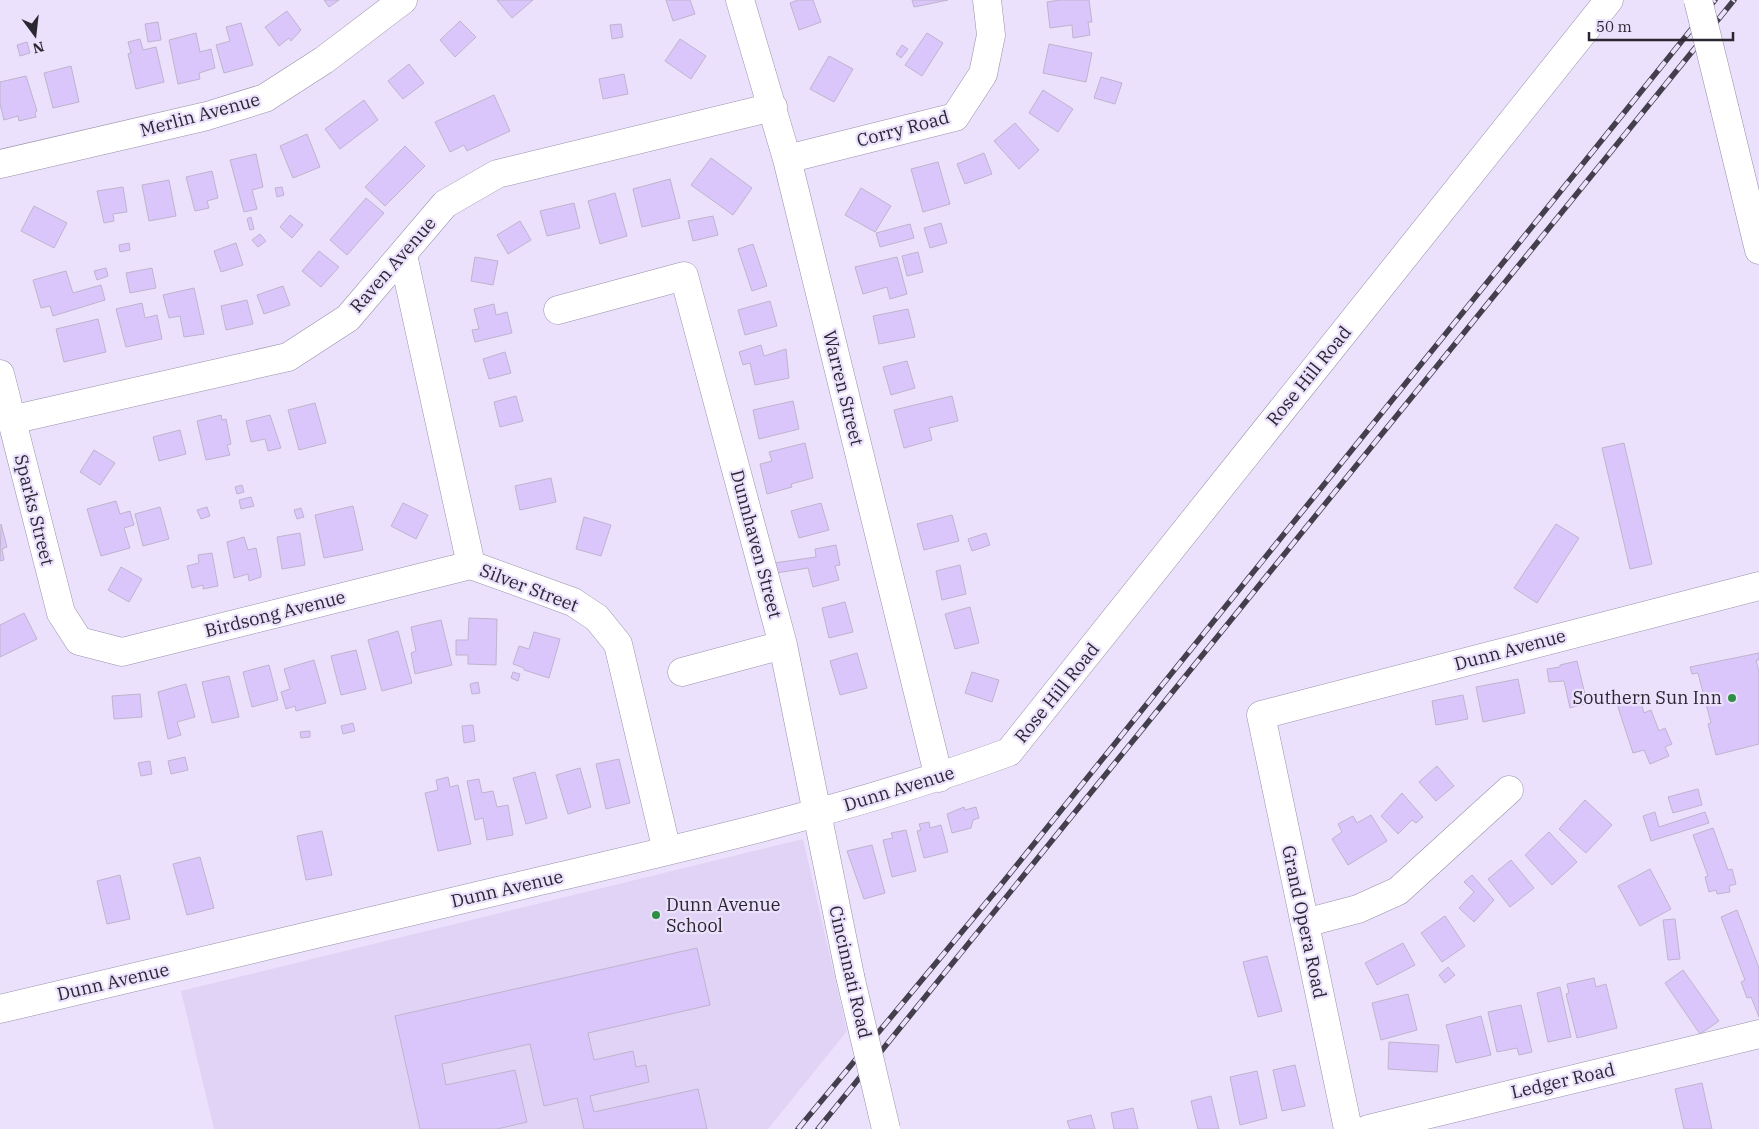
<svg xmlns="http://www.w3.org/2000/svg" width="1759" height="1129" font-family="'IBM Plex Serif',serif">
  <style>
    .built { fill: #e0d3f5 }
    .building { fill: #dbc6fb; stroke: #beb4cd }
    .lines { fill: none; stroke-linecap: round; stroke-linejoin: round }
    .minor-casing { stroke: #9990a8; stroke-width: 29 }
    .major-casing { stroke: #9990a8; stroke-width: 29 }
    .minor { stroke: #fff; stroke-width: 28 }
    .major { stroke: #fff; stroke-width: 28 }
    .rail-casing { stroke: #443f4c; stroke-width: 5.5 }
    .rail { stroke: #ebe1fc; stroke-width: 4; stroke-dasharray: 11; stroke-linecap: butt }
    .minor-bridge-casing { stroke: #9990a8; stroke-width: 29; stroke-linecap: butt }
    .major-bridge-casing { stroke: #9990a8; stroke-width: 29; stroke-linecap: butt }
    .minor-bridge { stroke: #fff; stroke-width: 28 }
    .major-bridge { stroke: #fff; stroke-width: 28 }
    .poi-dot { fill: #2f8f42; stroke: #ebe1fc; stroke-width: 2 }
    .labels { text-anchor: middle; stroke-width: 4.5; stroke-linejoin: round; paint-order: stroke }
    .street-label { font-size: 18px; fill: #2b2731; stroke: #ebe1fc }
    .poi-label { font-size: 18px; fill: #2b2731; stroke: #ebe1fc; text-anchor: end }
  </style>
  <rect width="100%" height="100%" fill="#ebe1fc"/>
  <path class="built" d="M803,839L847,1031L768,1129H214L181,991Z"/>
  <path class="building" d="M324,0H339L329,7Z
    M497,0H533L512,18Z
    M666,0H690L695,14L673,21Z
    M798,0H813L821,22L799,30L790,3Z
    M912,0H948L914,7Z
    M1060,0H1089L1092,22H1088L1090,35L1073,38L1072,25L1050,28L1047,2Z
    M287,11L301,30L291,41L289,38L279,46L265,27Z
    M460,21L476,37L455,57L440,40Z
    M158,22L161,40L148,42L145,24Z
    M241,23L253,65L224,73L216,45L230,41L226,27Z
    M621,24L623,37L612,39L610,25Z
    M196,33L200,52L211,49L215,68L199,73L200,79L178,84L169,40Z
    M927,33L943,43L922,76L905,65Z
    M140,39L143,50L156,47L164,82L136,89L128,54L131,53L128,42Z
    M680,39L706,56L691,79L665,61Z
    M27,42L30,53L20,56L17,45Z
    M1049,44L1092,53L1086,82L1043,73Z
    M902,45L908,49L901,58L896,54Z
    M829,56L853,69L834,102L810,89Z
    M409,64L424,83L403,99L388,81Z
    M71,66L79,102L53,108L44,73Z
    M624,74L628,94L603,99L599,79Z
    M26,76L37,111L35,112L36,117L19,121L18,116L4,120L0,104V82Z
    M1101,77L1122,83L1115,104L1094,98Z
    M1043,90L1073,109L1058,132L1029,113Z
    M494,95L510,131L467,151L464,145L450,152L435,122Z
    M364,100L378,120L340,149L325,129Z
    M1015,123L1039,150L1019,169L994,141Z
    M307,134L320,167L293,178L280,146Z
    M405,146L425,166L385,206L365,187Z
    M984,153L992,174L965,184L957,164Z
    M256,154L263,187L252,190L257,209L244,212L230,160Z
    M711,158L752,188L733,215L691,185Z
    M938,162L950,204L923,212L911,169Z
    M212,171L218,198L207,201L209,208L195,211L186,177Z
    M670,179L680,218L642,227L633,189Z
    M169,180L176,216L149,221L142,185Z
    M123,187L127,212L113,214L114,221L104,223L97,191Z
    M282,187L284,195L277,197L275,188Z
    M861,188L891,206L875,232L845,215Z
    M615,193L627,236L600,244L588,201Z
    M366,198L384,213L347,255L330,240Z
    M574,203L580,228L547,236L540,211Z
    M34,206L67,223L54,248L21,231Z
    M290,215L303,225L292,238L280,227Z
    M713,216L718,235L693,241L688,221Z
    M251,217L254,229L250,230L247,219Z
    M520,221L531,240L508,254L497,235Z
    M941,223L947,243L930,248L924,228Z
    M910,224L914,238L880,247L876,233Z
    M260,234L266,241L258,247L252,240Z
    M129,243L130,250L120,252L119,245Z
    M236,243L243,265L221,272L214,251Z
    M753,244L767,286L752,291L738,249Z
    M319,251L339,267L321,287L302,271Z
    M918,252L923,272L907,276L902,256Z
    M475,257L498,261L493,285L471,281Z
    M897,257L907,294L890,299L887,287L863,294L855,267Z
    M106,268L108,276L97,280L94,271Z
    M152,268L156,288L130,293L126,273Z
    M66,271L73,293L101,285L105,300L53,316L50,306L41,308L33,280Z
    M283,286L290,305L264,314L257,295Z
    M194,288L204,334L184,337L180,316L169,318L163,295Z
    M247,300L253,324L226,330L221,306Z
    M770,301L777,326L745,335L738,310Z
    M142,303L145,318L157,315L162,339L126,347L116,309Z
    M494,304L496,315L507,312L512,333L475,342L472,330L479,329L474,309Z
    M908,309L915,337L879,344L873,316Z
    M98,319L106,352L64,362L56,329Z
    M761,345L764,356L786,349L789,378L755,385L750,363L743,365L739,352Z
    M505,352L511,373L489,379L483,359Z
    M907,361L915,388L891,395L883,367Z
    M516,396L523,421L500,427L494,402Z
    M952,396L958,421L929,428L932,440L904,448L894,410Z
    M793,401L799,429L759,439L753,410Z
    M315,403L326,443L299,450L288,410Z
    M221,415L222,420L226,419L231,444L227,445L230,455L206,460L197,421Z
    M270,415L281,448L268,451L265,439L251,442L246,421Z
    M180,430L186,454L159,461L153,437Z
    M805,443L813,478L791,484L792,487L767,494L760,464L772,461L769,452Z
    M1624,443L1652,564L1630,569L1602,448Z
    M94,450L115,463L100,485L80,472Z
    M551,478L556,502L520,510L515,486Z
    M242,485L244,492L237,494L235,487Z
    M251,497L254,506L241,509L239,500Z
    M116,501L120,514L130,511L134,525L124,528L130,548L101,556L87,509Z
    M403,503L428,515L416,539L391,526Z
    M821,503L829,530L799,538L791,511Z
    M353,506L363,550L324,558L315,515Z
    M160,507L169,539L143,546L135,514Z
    M207,507L210,516L201,519L197,510Z
    M301,508L304,517L297,519L294,510Z
    M952,515L959,541L924,550L917,524Z
    M584,517L611,525L601,556L576,549Z
    M1,524L7,547L2,549L4,560L0,561Z
    M1556,524L1579,538L1537,603L1514,588Z
    M300,533L305,565L282,569L277,537Z
    M986,533L990,545L972,551L968,539Z
    M244,537L248,550L256,548L261,572V577L249,581L248,574L234,578L227,542Z
    M836,545L840,565L835,566L839,580L813,587L808,568L776,573L774,563L816,557L815,549Z
    M212,553L218,586L203,589V585L192,588L187,566L199,563L198,555Z
    M960,565L966,594L942,600L936,571Z
    M121,567L142,579L129,602L108,590Z
    M845,602L853,632L829,638L822,608Z
    M970,607L979,643L955,649L945,614Z
    M24,613L37,639L0,657V625Z
    M469,618L497,619L496,665L468,664V655H456V640H468Z
    M441,620L452,665L415,674L411,653L416,651L411,627Z
    M398,631L412,683L382,691L368,640Z
    M534,632L560,639L549,678L524,670V668L513,664L519,646L529,649Z
    M356,650L366,689L341,695L331,656Z
    M857,653L867,688L840,695L830,661Z
    M1759,653V660H1756L1759,672V744L1716,755L1708,724L1711,723L1698,673L1692,674L1690,667Z
    M314,660L326,703L296,711L295,706L286,709L281,692L290,689L284,669Z
    M1577,661L1587,703L1570,708L1564,681L1549,682L1547,669L1560,667V665Z
    M269,665L278,700L252,707L243,672Z
    M513,672L520,674L518,681L511,678Z
    M972,672L999,680L992,702L965,693Z
    M229,676L239,717L212,723L202,682Z
    M1518,679L1525,713L1483,722L1476,687Z
    M478,682L480,693L472,694L470,684Z
    M186,684L195,717L177,722L181,735L168,739L158,692Z
    M140,694L142,717L114,719L112,696Z
    M1463,695L1468,719L1436,725L1432,701Z
    M1639,697L1644,713L1651,710L1659,731L1665,728L1672,744L1665,747L1669,756L1650,764L1644,750L1633,753L1617,704Z
    M353,723L355,731L343,734L341,726Z
    M473,725L475,741L464,743L462,726Z
    M310,731V737L301,738L300,732Z
    M185,757L188,770L171,774L168,761Z
    M619,759L630,803L606,809L596,764Z
    M150,761L152,774L141,776L138,763Z
    M1437,766L1454,786L1436,801L1419,782Z
    M580,768L591,807L568,814L556,775Z
    M535,772L547,818L526,824L513,778Z
    M448,777L450,787L458,785L471,844L438,851L425,793L438,790L436,780Z
    M479,779L482,793L493,791L497,807L508,805L513,835L487,840L483,818L475,820L467,781Z
    M1698,789L1702,805L1673,813L1668,797Z
    M1402,793L1423,817L1416,823L1412,820L1398,834L1381,816Z
    M1585,800L1612,825L1586,853L1559,829Z
    M964,807L965,810L976,807L979,818L973,820L971,828L952,833L947,814Z
    M1655,812L1659,827L1705,812L1709,823L1651,841L1643,816Z
    M1371,815L1387,841L1348,865L1332,839L1342,832L1338,824L1353,816L1357,823Z
    M929,822L930,828L941,825L948,852L924,858L917,831L921,830L919,824Z
    M1713,828L1728,870L1732,869L1736,884L1729,886L1730,892L1717,894L1716,890L1709,892L1705,877L1708,876L1693,835Z
    M906,830L916,871L892,877L883,840L893,838L891,833Z
    M322,831L332,875L306,880L297,836Z
    M1549,832L1577,862L1552,885L1525,855Z
    M872,845L885,893L864,899L847,851Z
    M200,857L214,908L187,915L173,864Z
    M1511,860L1534,888L1510,907L1488,879Z
    M1650,869L1671,909L1640,926L1618,886Z
    M120,875L130,919L107,924L97,881Z
    M1472,875L1494,900L1474,922L1459,908L1474,892L1464,882Z
    M1737,910L1759,968V1017L1751,997L1747,998L1741,982L1745,980L1721,917Z
    M1445,916L1465,946L1442,962L1421,933Z
    M1675,919L1680,959L1668,960L1663,920Z
    M1403,943L1415,965L1377,985L1365,963Z
    M697,948L710,1005L588,1033L594,1060L633,1051L636,1067L646,1065L649,1082L590,1096L594,1112L698,1089L707,1129H584L577,1098L544,1106L530,1044L442,1064L446,1085L515,1070L527,1122L497,1129H420L395,1016Z
    M1267,956L1282,1011L1258,1017L1243,962Z
    M1448,967L1455,975L1445,983L1439,975Z
    M1683,970L1719,1021L1700,1034L1665,983Z
    M1594,978L1596,987L1606,984L1617,1028L1577,1038L1566,994L1569,993L1567,984Z
    M1560,987L1571,1037L1548,1042L1537,993Z
    M1408,994L1417,1030L1381,1040L1372,1003Z
    M1521,1005L1532,1052L1519,1055L1517,1048L1497,1052L1488,1012Z
    M1481,1016L1491,1055L1456,1063L1446,1025Z
    M1389,1042L1439,1045L1437,1072L1388,1069Z
    M1295,1065L1305,1106L1282,1111L1273,1070Z
    M1257,1071L1267,1118L1240,1125L1230,1077Z
    M1702,1083L1712,1129H1684L1675,1089Z
    M1211,1096L1219,1129H1198L1191,1101Z
    M1133,1108L1138,1129H1114L1111,1113Z
    M1091,1115L1095,1129H1070L1067,1121Z"/>
  <g class="lines">
    <defs>
      <path id="minor" d="M740,0L787,159L939,778
        M787,159L955,117L983,74L991,35L987,0
        M0,164L207,116L265,98L324,60L403,0
        M403,255L471,565
        M558,310L684,276L783,645L850,976
        M0,374L61,613L79,641L122,652L471,565
        M11,420L288,357L348,318L445,204L497,174L773,107
        M471,565L573,602L597,618L618,644L667,851
        M682,672L783,645
        M1305,923L1358,909L1398,891L1509,790
        M0,1009C180,966 360,924 540,881C698,844 857,808 1009,752L1609,0
        M1348,1129L1261,715L1759,586
        M1368,1129L1759,1034"/>
      <path id="major" d="M1725,110L1759,250"/>
    </defs>
    <use href="#minor" class="minor-casing"/>
    <use href="#major" class="major-casing"/>
    <use href="#minor" class="minor"/>
    <use href="#major" class="major"/>
    <defs>
      <path id="rail" d="M798,1129L1000,886L1715,0
        M818,1129L1734,0"/>
    </defs>
    <use href="#rail" class="rail-casing"/>
    <use href="#rail" class="rail"/>
    <defs>
      <path id="minor-bridge" d="M850,976L886,1129"/>
      <path id="major-bridge" d="M1698,0L1725,110"/>
    </defs>
    <use href="#minor-bridge" class="minor-bridge-casing"/>
    <use href="#major-bridge" class="major-bridge-casing"/>
    <use href="#minor-bridge" class="minor-bridge"/>
    <use href="#major-bridge" class="major-bridge"/>
  </g>
  <g class="poi-dot">
    <circle cx="1732" cy="698" r="5"/>
    <circle cx="656" cy="915" r="5"/>
  </g>
  <g class="labels">
    <g class="street-label">
      <text transform="translate(200 115) rotate(-15)" y="6">Merlin Avenue</text>
      <text transform="translate(903 129) rotate(-15)" y="6">Corry Road</text>
      <text transform="translate(393 265) rotate(-49)" y="6">Raven Avenue</text>
      <text transform="translate(1309 376) rotate(-51)" y="6">Rose Hill Road</text>
      <text transform="translate(843 388) rotate(76)" y="6">Warren Street</text>
      <text transform="translate(34 510) rotate(76)" y="6">Sparks Street</text>
      <text transform="translate(756 544) rotate(75)" y="6">Dunnhaven Street</text>
      <text transform="translate(529 588) rotate(21)" y="6">Silver Street</text>
      <text transform="translate(275 614) rotate(-14)" y="6">Birdsong Avenue</text>
      <text transform="translate(1510 650) rotate(-15)" y="6">Dunn Avenue</text>
      <text transform="translate(1057 693) rotate(-51)" y="6">Rose Hill Road</text>
      <text transform="translate(899 789) rotate(-17)" y="6">Dunn Avenue</text>
      <text transform="translate(507 889) rotate(-13)" y="6">Dunn Avenue</text>
      <text transform="translate(1304 922) rotate(78)" y="6">Grand Opera Road</text>
      <text transform="translate(850 972) rotate(77)" y="6">Cincinnati Road</text>
      <text transform="translate(113 982) rotate(-13)" y="6">Dunn Avenue</text>
      <text transform="translate(1563 1081) rotate(-13)" y="6">Ledger Road</text>
    </g>
    <g class="poi-label">
      <text x="1722" y="704">Southern Sun Inn</text>
      <text x="666" y="911" text-anchor="start">Dunn Avenue<tspan x="666" dy="21">School</tspan></text>
    </g>
  </g>
  <g transform="translate(35 35) rotate(165)" stroke="#ebe1fc" stroke-width="4" paint-order="stroke">
  <path d="M0-4L9 19L0 12L-9 19Z" fill="#2b2731"/>
  <text y="-8" font-size="14" font-weight="bold" text-anchor="middle" fill="#2b2731">N</text>
  </g>
  <path d="M1589 32v8h144v-8" fill="none" stroke="#2b2731" stroke-width="2.5"/>
  <text x="1596" y="32" font-size="15" fill="#2b2731" stroke="#ebe1fc" stroke-width="4" paint-order="stroke">50 m</text>
</svg>
